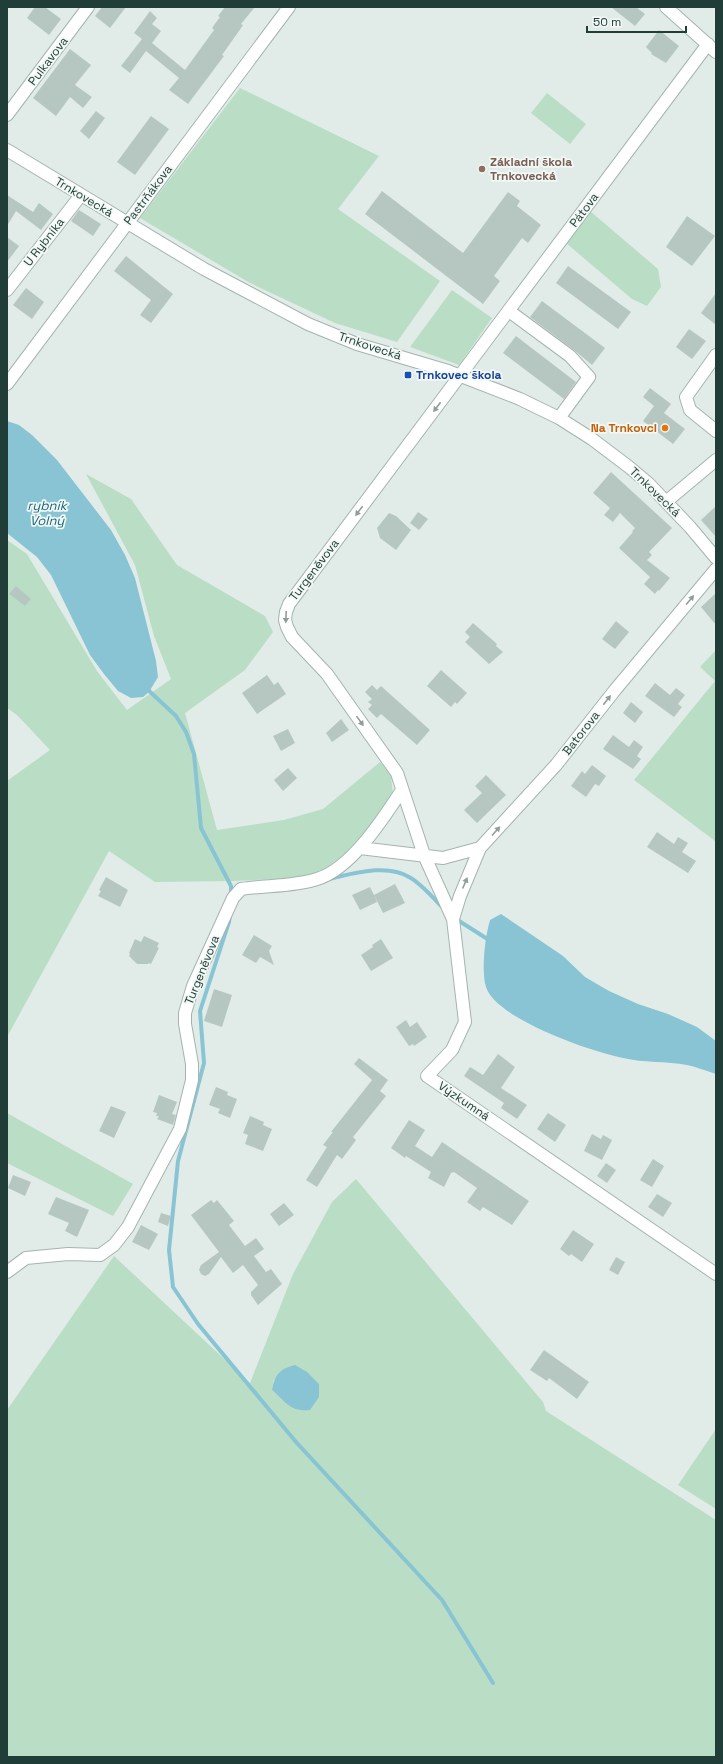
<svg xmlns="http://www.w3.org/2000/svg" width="723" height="1764" font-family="'Space Grotesk',sans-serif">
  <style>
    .green { fill: #b9dec5; fill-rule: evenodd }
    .water { fill: #88c4d3 }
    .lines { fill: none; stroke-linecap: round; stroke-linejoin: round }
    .stream { stroke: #88c4d3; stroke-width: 4 }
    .building { fill: #b6c7c1 }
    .minor-casing { stroke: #a4b4af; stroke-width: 14 }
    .minor { stroke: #fff; stroke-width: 12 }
    .oneway { fill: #909e9b }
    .education-dot { fill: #8d6e63; stroke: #f2f8f5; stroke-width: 1.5 }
    .transit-dot { fill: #1a4fb4; stroke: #f2f8f5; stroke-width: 1.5 }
    .food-dot { fill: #e8710a; stroke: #f2f8f5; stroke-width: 1.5 }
    .labels { text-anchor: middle; stroke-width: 3.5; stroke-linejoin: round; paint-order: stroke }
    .street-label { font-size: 12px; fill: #213d37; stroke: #f2f8f5 }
    .education-label { font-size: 12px; font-weight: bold; fill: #785e54; stroke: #f2f8f5; text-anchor: start }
    .transit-label { font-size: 12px; font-weight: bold; fill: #164399; stroke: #f2f8f5; text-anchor: start }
    .food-label { font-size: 12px; font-weight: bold; fill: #c56008; stroke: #f2f8f5; text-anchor: end }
    .water-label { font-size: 13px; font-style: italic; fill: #1a677b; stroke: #f2f8f5 }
  </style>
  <rect width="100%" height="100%" fill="#e1ece8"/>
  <path class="green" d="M240,88L379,156L338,209L440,281L397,342L335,323L250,283L140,218Z
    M547,93L586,124L570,144L531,113Z
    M590,211L658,269L661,287L647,306L632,299L566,243Z
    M452,290L492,318L459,365L410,347Z
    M86,474L131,499L177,565L265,616L273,632L245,670L185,713L217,830L284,820L323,809L380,762L391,775L393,796L357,845L321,872L295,878L233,881L155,882L109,851L7,1037V781L50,750L17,715L7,708V540L27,554L97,671L127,710L171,679L154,636L135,565Z
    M716,650V840L715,841L634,780L715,681L700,667Z
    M7,1113L133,1184L113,1216L7,1163Z
    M356,1179L543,1402L546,1411L716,1520V1757H7V1410L114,1256L250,1383L293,1274L332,1202ZM274,1379L282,1399L272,1390Z
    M716,1429V1509L678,1485Z"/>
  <path class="water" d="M7,421L19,425L32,435L57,460L111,530L125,555L135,578L156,661L158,677L149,692L143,697L131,698L118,691L104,674L90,655L51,575L37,557L7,533Z
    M501,914L563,956L585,977L609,991L638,1004L668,1014L697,1027L716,1041V1074C706,1071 697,1067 687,1065C666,1061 644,1063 623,1058C592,1052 496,1019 486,987C481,971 485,937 490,920Z
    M295,1365L307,1372L319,1384V1397L310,1410C290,1412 286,1402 272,1390C275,1374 280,1369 295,1365Z"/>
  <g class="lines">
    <path class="stream" d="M146,688L176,716L186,732L194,754L201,828L231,886V896
      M328,879C352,874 387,863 409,877C422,884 433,898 443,908
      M230,915L229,922L200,1011L204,1063L178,1161L169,1250L173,1287L198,1324L296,1442L442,1600L493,1683
      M456,919L489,940"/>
  </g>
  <path class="building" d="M35,7H45L61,19L49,35L27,18Z
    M102,7H126L110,28L95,16Z
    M225,7H255L241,24L243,25L239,31L222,55L224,56L188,104L169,90L179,78L146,51L130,73L121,66L142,39L134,33L150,11L157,18L152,24L161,31L152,43L185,70L214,30L212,28L220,17L218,16Z
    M611,7H636L645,14L635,26Z
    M659,30L679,46L666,63L651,54L652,53L646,47Z
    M70,49L91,65L75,85L92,97L83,108L70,97L56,116L33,98Z
    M96,111L105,118L89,139L80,131Z
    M151,116L169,129L135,175L117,162Z
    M382,191L463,253L508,192L520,201L517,206L541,225L528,243L522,238L494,276L500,281L483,304L365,214Z
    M7,195L33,212L39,203L53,214L41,230L16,211L7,226Z
    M79,210L101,224L93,236L71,221Z
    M687,216L715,236L692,266L666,247Z
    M7,237L19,246L7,262Z
    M126,256L173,294L151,323L140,315L151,300L114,271Z
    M568,266L631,312L618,329L556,283Z
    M26,288L44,302L32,319L13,305Z
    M716,293V325L701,313Z
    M542,301L605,348L592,365L574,350L530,317Z
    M689,329L706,341L692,359L676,347Z
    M516,336L576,382L564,399L503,353Z
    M650,388L671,404L664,413L685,429L673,444L643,421L654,406L643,397Z
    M611,472L672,528L649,552L652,555L647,560L670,578L659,591L658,590L655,594L644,584L650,577L619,548L633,532L632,531L635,528L620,513L613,522L604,515L610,508L593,493Z
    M716,506V537L701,520Z
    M418,512L428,519L419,530L410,523Z
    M389,513L396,516L411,530L396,550L380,538L377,528Z
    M16,586L31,599L25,606L9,594Z
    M716,593V625L701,607Z
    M616,621L629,632L615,649L602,639Z
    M473,623L497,644L496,646L503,652L489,664L465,642L470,637L465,632Z
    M441,670L467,693L457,704L455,702L451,707L427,686Z
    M267,675L274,685L278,682L286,694L257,714L242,693Z
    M655,683L670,695L676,688L685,695L678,704L682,707L674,717L645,696Z
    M372,685L377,690L381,686L430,730L417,745L381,714L377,718L368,709L372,705L368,702L372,699L365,692Z
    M631,702L643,712L635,723L623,713Z
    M341,719L349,730L332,742L326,733Z
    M288,729L295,743L281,751L273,736Z
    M613,735L629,747L634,740L643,747L637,756L641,759L633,769L603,749Z
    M592,765L606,776L599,786L595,784L586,797L571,786L582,771L585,774Z
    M288,768L297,778L283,791L274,780Z
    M486,775L506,795L477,823L464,810L482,793L475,786Z
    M657,832L674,844L678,837L688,843L682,852L696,861L688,873L647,847Z
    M106,877L128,890L120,907L98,896L101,891L99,890Z
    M395,884L405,903L383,913L374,895L377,902L360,910L352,895L370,887L374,895Z
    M254,935L272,946L269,951L274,965L260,957L256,963L242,955Z
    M144,936L159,943L157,947L159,948L151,964L149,963L148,964H137L129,956L130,954L129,953L135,939L141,942Z
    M381,939L393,958L371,971L361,955L373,947L372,945Z
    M214,989L232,995L222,1027L204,1021Z
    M406,1020L410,1027L417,1022L427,1037L414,1046L413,1044L409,1046L396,1027Z
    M498,1054L515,1067L501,1088L527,1105L517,1119L501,1108L504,1103L464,1076L470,1067L483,1075Z
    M359,1058L388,1080L380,1091L386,1096L353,1137L356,1140L342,1159L337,1155L317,1187L306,1180L327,1147L323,1145L333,1132H331L372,1080L354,1064Z
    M216,1087L228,1092L227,1095L237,1099L230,1118L218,1113L220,1109L209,1105Z
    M159,1095L177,1102L172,1114L176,1115L173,1125L157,1119L159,1116H156L157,1113L153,1112Z
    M111,1106L126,1112L114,1138L99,1131Z
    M548,1113L566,1125L555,1142L537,1129Z
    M250,1116L264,1122L263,1125L272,1129L263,1151L245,1144L248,1135L243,1133Z
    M409,1120L425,1130L415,1146L432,1157L442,1142L529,1201L512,1225L483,1207L480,1211L467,1202L477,1188L454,1172L451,1173L444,1187L428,1178L431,1172L406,1156L405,1158L391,1148Z
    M592,1134L601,1139L603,1135L612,1140L602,1160L584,1151Z
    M653,1159L664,1166L652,1187L640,1180Z
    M606,1163L616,1170L607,1183L597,1176Z
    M13,1175L31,1182L25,1196L8,1188Z
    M657,1194L672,1203L663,1217L648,1207Z
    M56,1197L89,1210L77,1237L65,1231L69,1223L48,1214Z
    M211,1200L214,1203L217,1200L234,1221L229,1225L245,1246L256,1238L264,1249L254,1256L266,1272L271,1269L282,1284L258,1305L251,1295V1292L258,1285L243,1265L233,1273L221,1257L209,1274L205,1276L201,1274L199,1270L201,1265L219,1252L191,1215Z
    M284,1203L294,1215L279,1226L270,1214Z
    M161,1213L171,1216L168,1226L158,1222Z
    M141,1225L158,1234L149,1250L132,1242Z
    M573,1230L594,1244L582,1262L571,1254L569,1256L560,1249Z
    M616,1257L625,1262L618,1275L609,1270Z
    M544,1350L589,1382L577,1399L549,1378L547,1381L530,1370Z"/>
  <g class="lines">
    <defs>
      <path id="minor" d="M666,7L716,52
        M708,44L289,604L286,612L285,620L287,627L292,637L327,674L397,773L424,855L453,919L465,1022L452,1050L427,1076L716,1274
        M7,115L88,7
        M7,150L204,269L308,324L357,344L448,371L520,399L559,418L592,439L629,467L648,483L690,527L716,558
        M7,290L81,195
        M509,311L570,356L589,377L559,418
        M716,355L686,397L690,410L716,431
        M7,384L289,7
        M667,501L716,460
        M360,848L443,858L480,848L556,765L615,690L716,569
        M453,919L460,896L480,848
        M7,1272L26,1258L68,1254L100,1255L114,1245L128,1227L180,1129L192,1080V1064L185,1024V1013L193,986L233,898L241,889C266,885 292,887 317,879C351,869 383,819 402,790"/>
    </defs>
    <use href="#minor" class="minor-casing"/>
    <use href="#minor" class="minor"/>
  </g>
  <defs><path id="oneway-solid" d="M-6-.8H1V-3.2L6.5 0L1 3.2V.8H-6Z"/></defs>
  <g class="oneway">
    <use href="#oneway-solid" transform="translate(437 407) rotate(127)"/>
    <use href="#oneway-solid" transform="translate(359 511) rotate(127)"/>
    <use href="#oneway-solid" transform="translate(690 600) rotate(-50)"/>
    <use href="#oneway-solid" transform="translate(286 617) rotate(92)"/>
    <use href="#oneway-solid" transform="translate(607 700) rotate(-52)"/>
    <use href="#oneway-solid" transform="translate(360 721) rotate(54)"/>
    <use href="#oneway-solid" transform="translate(496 831) rotate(-48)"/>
    <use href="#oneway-solid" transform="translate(465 883) rotate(-67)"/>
  </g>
  <circle class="education-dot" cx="482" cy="169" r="4"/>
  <rect class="transit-dot" x="404" y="371" width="8" height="8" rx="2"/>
  <circle class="food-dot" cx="665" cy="428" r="4"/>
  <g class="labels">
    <g class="street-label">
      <text transform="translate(48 61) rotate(-53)" y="4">Pulkavova</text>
      <text transform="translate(148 195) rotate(-53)" y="4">Pastrňákova</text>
      <text transform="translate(84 197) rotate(31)" y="4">Trnkovecká</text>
      <text transform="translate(584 210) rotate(-53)" y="4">Pátova</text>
      <text transform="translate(44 242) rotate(-52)" y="4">U Rybníka</text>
      <text transform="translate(370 346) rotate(18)" y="4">Trnkovecká</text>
      <text transform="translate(655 492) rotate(44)" y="4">Trnkovecká</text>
      <text transform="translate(314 570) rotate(-53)" y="4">Turgeněvova</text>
      <text transform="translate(581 733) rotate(-52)" y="4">Batorova</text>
      <text transform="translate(202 970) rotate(-68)" y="4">Turgeněvova</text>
      <text transform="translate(464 1101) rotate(34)" y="4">Výzkumná</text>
    </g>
    <g class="education-label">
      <text x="490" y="166">Základní škola<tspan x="490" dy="14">Trnkovecká</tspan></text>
    </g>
    <g class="transit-label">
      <text x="416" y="379">Trnkovec škola</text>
    </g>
    <g class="food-label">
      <text x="657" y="432">Na Trnkovci</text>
    </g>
    <g class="water-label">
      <text x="47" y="510">rybník<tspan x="47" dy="15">Volný</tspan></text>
    </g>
  </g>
  <rect width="723" height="1764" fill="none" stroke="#213d37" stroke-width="16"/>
  <path d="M587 26v6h99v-6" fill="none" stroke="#213d37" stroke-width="2"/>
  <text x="593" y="26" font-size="12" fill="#213d37" stroke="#f2f8f5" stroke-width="3" paint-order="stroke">50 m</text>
</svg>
